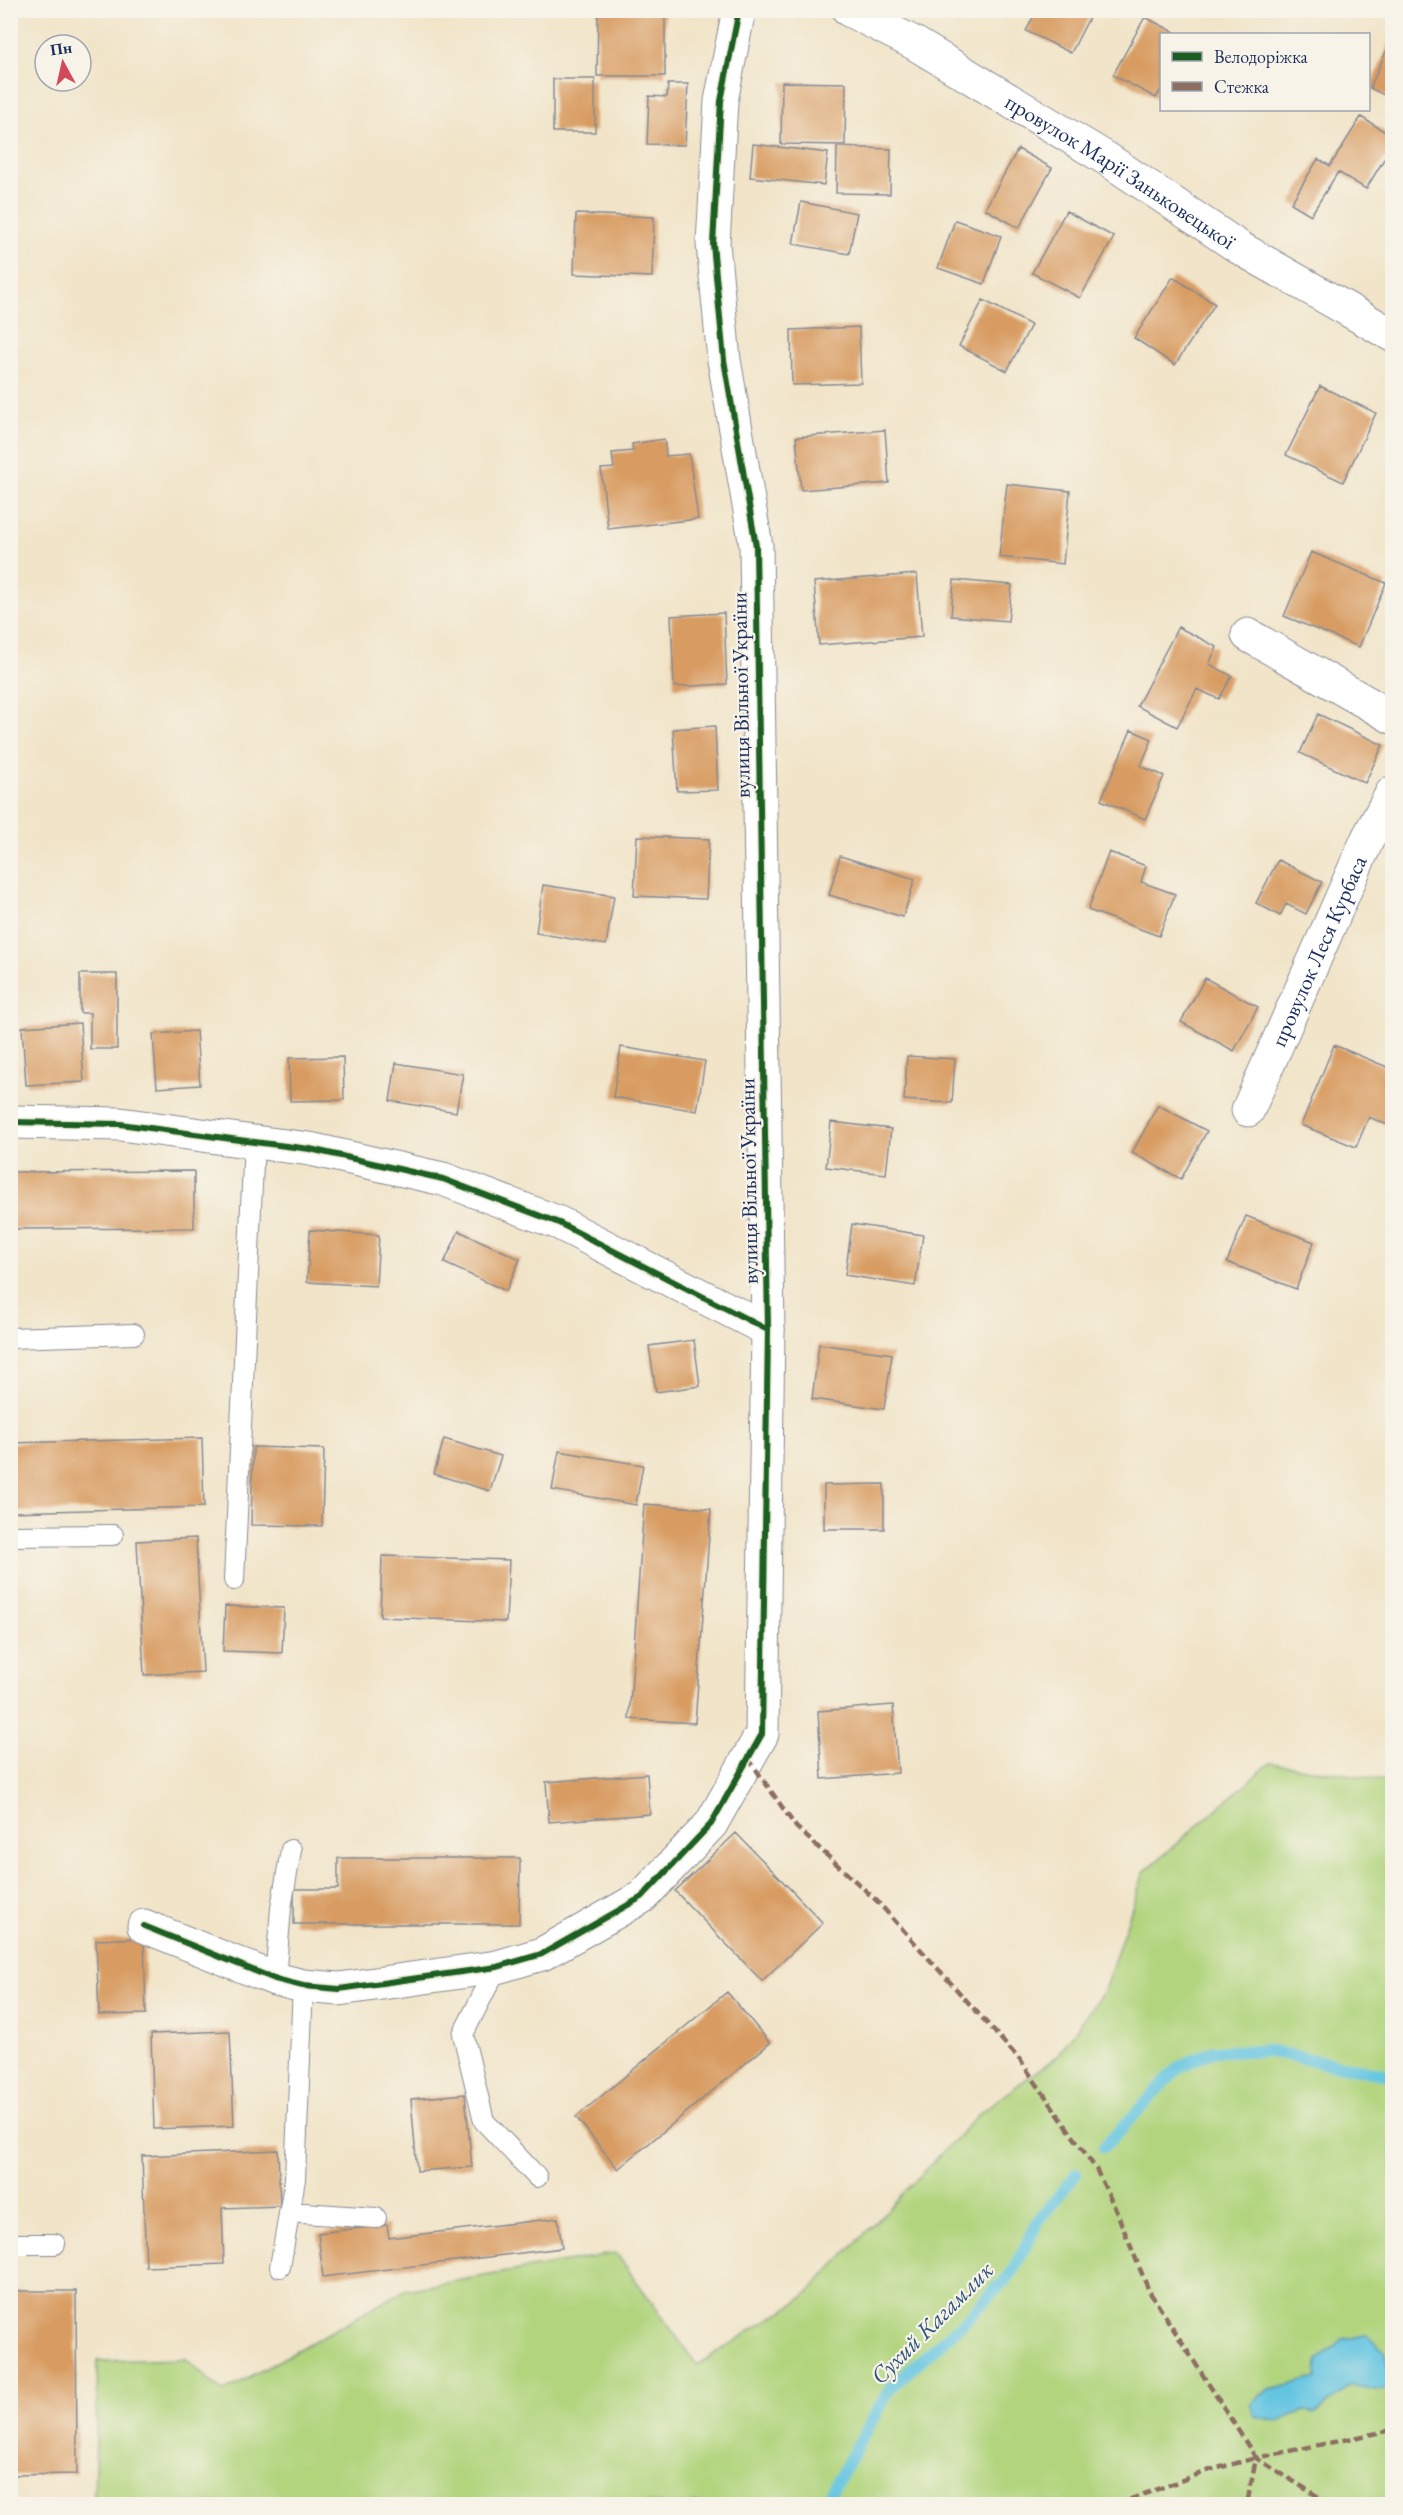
<svg xmlns="http://www.w3.org/2000/svg" width="1403" height="2515" font-family="'EB Garamond',serif">
  <style>
    .green { fill: #b1d47d; stroke: #66826e; stroke-width: 1.5 }
    .water { fill: #63c5e1; stroke: #3f7aa0; stroke-width: 1.5 }
    .lines { fill: none; stroke-linecap: round; stroke-linejoin: round }
    .stream { stroke: #63c5e1; stroke-width: 12 }
    .building { fill: #d89c62 }
    .service-casing { stroke: #868a93; stroke-width: 22 }
    .minor-casing { stroke: #868a93; stroke-width: 35 }
    .service { stroke: #fff; stroke-width: 20 }
    .minor { stroke: #fff; stroke-width: 33 }
    .rail { stroke: #1b2f5e; stroke-width: 4.5; stroke-dasharray: 9 4.5; stroke-linecap: butt }
    .quiet { stroke: #8d6e63; stroke-width: 4.5; stroke-dasharray: 9 4.5; stroke-linecap: butt }
    .cycleway-casing { stroke: #f7f3e8; stroke-width: 10 }
    .cycleway { stroke: #1b5e20; stroke-width: 6 }
    .labels { text-anchor: middle; stroke-width: 4.5; stroke-linejoin: round; paint-order: stroke }
    .street-label { font-size: 22px; fill: #1b2f5e; stroke: #f7f3e8 }
    .water-label { font-size: 24px; font-style: italic; fill: #2d547f; stroke: #f7f3e8 }
  </style>
  <rect width="100%" height="100%" fill="#f7f3e8"/>
  <filter id="ink" filterUnits="userSpaceOnUse"><feTurbulence type="fractalNoise" baseFrequency=".0167" numOctaves="2"/><feDisplacementMap in="SourceGraphic" scale="12" xChannelSelector="R" yChannelSelector="G"/><feConvolveMatrix kernelMatrix="1 2 1 2 8 2 1 2 1" color-interpolation-filters="sRGB"/></filter>
  <filter id="wash" filterUnits="userSpaceOnUse"><feTurbulence type="fractalNoise" baseFrequency=".008" numOctaves="4" result="noise"/><feDisplacementMap in="SourceGraphic" scale="24" xChannelSelector="R" yChannelSelector="G"/><feGaussianBlur stdDeviation="1.35" result="paint"/><feColorMatrix in="noise" values="0 0 0 0 0 0 0 0 0 0 0 0 0 0 0 0 0 1.4 0 .05"/><feComposite in="paint" operator="in"/></filter>
  <g filter="url(#wash)">
    <rect width="100%" height="100%" fill="#f1e4c8"/>
    <path class="green" d="M1270,1763L1392,1781V2504H94L98,2361L186,2359L223,2392L405,2290L616,2253L697,2365L803,2298L981,2112L1056,2057L1104,1991L1144,1872Z"/>
    <path class="water" d="M1367,2336L1386,2352L1389,2386L1381,2391L1350,2385L1315,2414L1303,2411L1280,2421L1254,2416L1251,2404L1269,2389L1317,2378L1318,2360L1342,2339Z"/>
    <g class="lines">
      <path class="stream" d="M1104,2147L1178,2068L1212,2051H1268L1392,2076
        M824,2504L891,2387L963,2323L1011,2274L1039,2220L1076,2174"/>
    </g>
    <g id="blocks">
      <path class="building" d="M598,10H665V76H597Z
        M1037,10H1093L1071,53L1026,31Z
        M1145,17L1178,34H1162V88L1156,98L1113,75Z
        M1392,38V99L1370,88Z
        M553,79H595V132H553Z
        M782,82L846,83L845,145L781,144Z
        M668,84H688L685,145L647,144L649,96L667,97Z
        M1361,117L1392,136V146L1366,189L1338,172L1311,215L1291,203L1318,159L1330,166Z
        M753,144L828,153L824,185L750,177Z
        M837,147L891,149L890,194L836,193Z
        M1018,149L1052,168L1019,228L985,209Z
        M801,202L857,213L849,254L793,244Z
        M1066,211L1114,237L1080,298L1032,273Z
        M576,214L654,217L652,277L574,274Z
        M955,220L1001,236L984,284L938,268Z
        M1173,277L1215,304L1175,365L1134,338Z
        M983,300L1031,325L1007,371L959,346Z
        M859,327L861,383L792,385L791,330Z
        M1320,386L1376,413L1343,482L1286,455Z
        M885,430L889,483L801,490L796,437Z
        M664,439L666,456L689,454L698,519L608,529L601,469L614,468L612,453L633,451L632,444Z
        M1007,484L1070,491L1063,564L999,557Z
        M1311,552L1386,583L1359,647L1284,616Z
        M917,574L922,637L819,645L814,582Z
        M954,580L1012,585L1008,621L951,616Z
        M724,613L727,684L674,687L671,616Z
        M1178,627L1217,647L1209,664L1232,676L1219,699L1197,689L1177,727L1137,706Z
        M1318,714L1383,745L1365,783L1300,753Z
        M715,726L718,790L677,791L673,729Z
        M1131,730L1152,739L1141,766L1164,776L1145,819L1101,800Z
        M637,836L709,839L706,899L634,896Z
        M1109,852L1146,866L1141,882L1175,894L1159,936L1088,910Z
        M840,856L915,879L903,917L829,895Z
        M1278,860L1322,882L1306,914L1286,904L1280,916L1256,903Z
        M543,885L614,896L606,945L536,933Z
        M80,974H117V1049H90V1013H80Z
        M1205,978L1258,1007L1234,1051L1181,1022Z
        M80,1023L84,1082L26,1085L22,1027Z
        M196,1031L200,1085L157,1088L153,1034Z
        M1334,1045L1392,1069V1127L1369,1117L1356,1147L1301,1125Z
        M621,1047L705,1061L697,1111L613,1097Z
        M907,1056L955,1059L952,1103L904,1100Z
        M343,1057L344,1100L290,1101L289,1058Z
        M396,1063L463,1074L456,1112L390,1101Z
        M1158,1105L1207,1131L1181,1179L1132,1153Z
        M831,1122L891,1129L886,1174L826,1167Z
        M194,1171V1228L10,1229V1172Z
        M1246,1216L1314,1242L1296,1289L1227,1262Z
        M852,1224L923,1235L915,1286L845,1275Z
        M310,1230L379,1235L376,1286L307,1282Z
        M459,1231L520,1259L506,1291L444,1263Z
        M694,1340L700,1386L656,1392L649,1346Z
        M819,1344L892,1354L884,1409L812,1399Z
        M202,1438L204,1507L10,1512V1443Z
        M444,1439L501,1456L490,1491L434,1474Z
        M253,1447L324,1449L322,1526L251,1525Z
        M559,1451L643,1465L636,1505L552,1490Z
        M884,1484V1529H824V1485Z
        M644,1504L711,1509L695,1723L629,1719Z
        M196,1538L203,1672L144,1675L137,1541Z
        M382,1556L509,1560L506,1622L380,1617Z
        M225,1606L284,1608L282,1653L223,1651Z
        M893,1705L898,1773L822,1779L818,1711Z
        M647,1774L650,1814L549,1822L546,1782Z
        M736,1833L823,1923L762,1981L675,1891Z
        M338,1858H520L519,1924H294V1889H338Z
        M144,1938L146,2014L99,2015L96,1940Z
        M727,1992L770,2043L618,2169L576,2117Z
        M230,2031L234,2126L154,2129L151,2034Z
        M465,2094L472,2167L417,2171L411,2099Z
        M278,2150L280,2206L222,2208L224,2264L146,2267L142,2156Z
        M558,2218L562,2248L323,2277L318,2233L387,2225L389,2238Z
        M10,2291H76L77,2474L10,2475Z"/>
    </g>
  </g>
  <g filter="url(#ink)">
    <use href="#blocks" fill-opacity="0" stroke="#868a93" stroke-width="1.5"/>
    <g class="lines">
      <defs>
        <path id="service" d="M10,1338L134,1334
          M10,1536L113,1535
          M234,1580L254,1142
          M497,1967L463,2034L484,2121L537,2177
          M275,1979L281,1908L291,1850
          M289,2212L376,2218
          M10,2244H55
          M280,2267L295,2179L303,1986"/>
        <g id="minor">
          <path id="s1" d="M849,10L914,43L1107,159L1240,248L1392,335"/>
          <path d="M1248,635L1392,717"/>
          <path id="s2" d="M1248,1110L1368,838L1392,793"/>
          <path d="M10,1122L120,1124L254,1142L310,1149L443,1179L559,1223L768,1330"/>
          <path d="M144,1926L275,1979L303,1986L339,1989L497,1967L542,1954L642,1897L711,1824L762,1734L768,1330L756,546L724,360L713,244L721,101L739,10"/>
        </g>
      </defs>
      <use href="#service" class="service-casing"/>
      <use href="#minor" class="minor-casing"/>
      <use href="#service" class="service"/>
      <use href="#minor" class="minor"/>
      <path class="rail" d="M1373,2504L1392,2501"/>
      <path class="quiet" d="M748,1758L796,1827L877,1901L1020,2060L1096,2169L1115,2208L1149,2291L1256,2458L1247,2504
        M1117,2504L1210,2470L1256,2458
        M1330,2504L1256,2458L1392,2430"/>
      <defs>
        <path id="cycleway" d="M10,1122L120,1124L254,1142L310,1149L443,1179L559,1223L768,1330
          M144,1926L275,1979L303,1986L339,1989L497,1967L542,1954L642,1897L711,1824L762,1734L768,1330L756,546L724,360L713,244L721,101L739,10"/>
      </defs>
      <use href="#cycleway" class="cycleway-casing"/>
      <use href="#cycleway" class="cycleway"/>
    </g>
  </g>
  <g class="labels">
    <g class="street-label">
      <text dy="8" stroke="none"><textPath href="#s1" startOffset="316">провулок Марії Заньковецької</textPath></text>
      <text transform="translate(740 695) rotate(-91)" y="8">вулиця Вільної України</text>
      <text dy="8" stroke="none"><textPath href="#s2" startOffset="174">провулок Леся Курбаса</textPath></text>
      <text transform="translate(748 1181) rotate(-91)" y="8">вулиця Вільної України</text>
    </g>
    <g class="water-label">
      <text transform="translate(932 2323) rotate(-45)" y="8">Сухий Кагамлик</text>
    </g>
  </g>
  <rect width="1403" height="2515" fill="none" stroke="#f7f3e8" stroke-width="36"/>
  <rect x="1160" y="33" width="210" height="78" fill="#f7f3e8" stroke="#9fa5b1" stroke-width="1.5"/>
  <rect x="1172" y="52" width="30" height="9" fill="#1b5e20" stroke="#9fa5b1" stroke-width="1.5"/>
  <text x="1214" y="63" font-size="18" fill="#1b2f5e">Велодоріжка</text>
  <rect x="1172" y="82" width="30" height="9" fill="#8d6e63" stroke="#9fa5b1" stroke-width="1.5"/>
  <text x="1214" y="93" font-size="18" fill="#1b2f5e">Стежка</text>
  <g transform="translate(63 63) rotate(352)"><circle r="28" fill="#f7f3e8" stroke="#9fa5b1" stroke-width="1.5"/>
  <path d="M0-4.5L10 22L0 15L-10 22Z" fill="#d1495b"/>
  <text y="-9" font-size="16" font-weight="bold" text-anchor="middle" fill="#1b2f5e">Пн</text>
  </g>
</svg>
